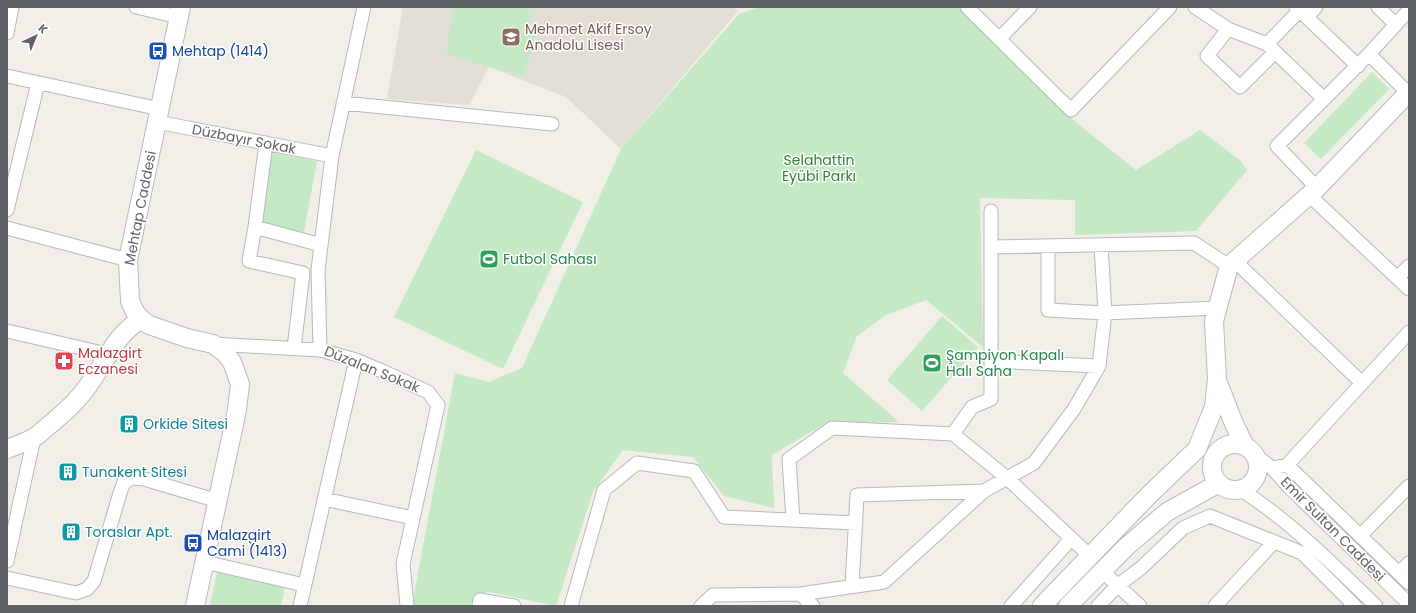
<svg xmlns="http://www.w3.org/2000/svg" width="1416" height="613" font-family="Poppins,sans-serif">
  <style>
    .education { fill: #e1ded6 }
    .green { fill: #c5e8c5 }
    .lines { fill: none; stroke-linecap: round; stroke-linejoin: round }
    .street-casing { stroke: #b5b8bc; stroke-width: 15 }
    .secondary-casing { stroke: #b6babf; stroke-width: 20 }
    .street { stroke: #fff; stroke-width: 13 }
    .secondary { stroke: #fff; stroke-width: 18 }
    .labels { text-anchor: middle; stroke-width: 3; stroke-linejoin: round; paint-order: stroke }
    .education-label { font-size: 14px; fill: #785e54; stroke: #fff; text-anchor: start }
    .transit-label { font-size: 14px; fill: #164399; stroke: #fff; text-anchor: start }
    .street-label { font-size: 14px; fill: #5f6368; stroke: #fff }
    .park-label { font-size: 14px; fill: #348238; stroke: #fff }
    .leisure-label { font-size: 14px; fill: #27864d; stroke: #fff; text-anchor: start }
    .health-label { font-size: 14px; fill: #be3a42; stroke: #fff; text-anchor: start }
    .culture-label { font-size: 14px; fill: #0d838f; stroke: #fff; text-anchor: start }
  </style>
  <rect width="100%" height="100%" fill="#f1efe8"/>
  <path class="education" d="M403,7H734L738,11L621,149L566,97L489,67L469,105L387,99Z"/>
  <path class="green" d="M454,7H517L529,10L530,25L538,28L524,76L489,67L446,53Z
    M759,7H957L1078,124L1136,170L1200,130L1241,161L1247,170L1196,231L1075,235V200L980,198L983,347L926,300L886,315L857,336L843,373L899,422L826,423L772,455L774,508L724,496L693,457L623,450L593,492L556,606L488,592L475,596L472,606H412L455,373L489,382L522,368L621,149L739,14Z
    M1372,72L1389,89L1321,159L1304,143Z
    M476,150L583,202L503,369L394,317Z
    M272,152L317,161L304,232L259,224Z
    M942,316L978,347L922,411L887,380Z
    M217,572L285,587L281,606H210Z"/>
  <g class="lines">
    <defs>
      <path id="street" d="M136,7L179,17
        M364,7L332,156L318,270L320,350L356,360L382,371L428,392L438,405L403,564L407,606
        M967,7L1071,110L1170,7
        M1195,7L1228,29L1267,44L1300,10
        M1296,7L1358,66
        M1378,7L1396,25
        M1307,17L1316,7
        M1228,29L1207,56L1240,87L1275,52
        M7,33L12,7
        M999,39L1030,7
        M1269,46L1324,99
        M1369,54L1408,93
        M7,76L160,109
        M343,103L552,124
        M157,122L332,156
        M266,143L255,227L321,245
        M1317,188L1277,146L1369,54L1409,10
        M1309,195L1409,289
        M7,210L38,83
        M991,211V399L972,407L953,434L1007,478L1090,556
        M255,227L249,261L303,273L294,348
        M7,228L128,260
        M1048,246V310L1105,313L1101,245
        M991,247L1194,243L1229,266
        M1235,261L1362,383
        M1397,278L1409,266
        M7,331L107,354
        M213,344L320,350
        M991,361L1099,366
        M1255,455L1272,468L1288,486L1409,604
        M1287,465L1409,583
        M1272,468L1287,465L1409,332
        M1240,489C1291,522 1333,564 1376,606
        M324,499L413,518
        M793,520L789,459L832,428L953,434
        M1360,536L1409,486
        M7,561L34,438
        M205,562L304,585
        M1102,571L1140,606
        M1399,573L1409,563
        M7,578L76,593L87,589L94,581L120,493L124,482L133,478L144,479L218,501
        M852,586L857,495L984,491
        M800,594L813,606
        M300,606L356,360
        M479,606L480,600L514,606
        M571,606L604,490L637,463L694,471L724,517L856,523
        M701,606L713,595L800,594L884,582L984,491L1034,463L1074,409L1099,366L1105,313L1217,308
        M1011,606L1071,539
        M1098,606L1117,586L1141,568L1183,528L1210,516L1302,553L1355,606
        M1215,606L1274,542"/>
      <path id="secondary" d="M181,7L128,260L130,301L135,312L141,319L149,325L161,329L187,338L213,344L225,353L232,362L240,384L237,410L195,606
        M1219,385L1234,424L1245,446
        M1212 467a23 23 0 1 1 46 0a23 23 0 1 1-46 0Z
        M7,449C15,446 24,443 33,438C38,436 42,431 47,427C64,413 80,399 92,380C108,357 116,335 141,319
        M1042,606L1149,495L1197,449L1214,407L1217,379L1214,321L1229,266L1317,188L1409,92
        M1068,606L1126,547L1167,512L1219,483"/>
    </defs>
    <use href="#street" class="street-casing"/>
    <use href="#secondary" class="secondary-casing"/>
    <use href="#street" class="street"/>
    <use href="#secondary" class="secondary"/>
  </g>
  <defs>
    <symbol id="school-square" viewBox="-11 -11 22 22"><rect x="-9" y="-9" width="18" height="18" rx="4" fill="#8d6e63" stroke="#fff"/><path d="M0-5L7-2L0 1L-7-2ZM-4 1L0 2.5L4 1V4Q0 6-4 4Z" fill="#fff"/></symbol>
    <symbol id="bus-square" viewBox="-11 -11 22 22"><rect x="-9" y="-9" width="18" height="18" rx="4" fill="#1a4fb4" stroke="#fff"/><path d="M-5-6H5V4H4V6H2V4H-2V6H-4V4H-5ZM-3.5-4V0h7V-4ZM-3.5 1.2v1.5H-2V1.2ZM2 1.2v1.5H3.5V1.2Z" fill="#fff"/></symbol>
    <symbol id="stadium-square" viewBox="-11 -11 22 22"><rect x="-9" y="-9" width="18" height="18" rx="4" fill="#2e9e5b" stroke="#fff"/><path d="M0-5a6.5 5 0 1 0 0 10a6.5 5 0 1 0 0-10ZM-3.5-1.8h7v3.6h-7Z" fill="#fff"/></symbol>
    <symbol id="pharmacy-square" viewBox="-11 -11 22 22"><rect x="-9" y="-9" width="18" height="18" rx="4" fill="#e0444e" stroke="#fff"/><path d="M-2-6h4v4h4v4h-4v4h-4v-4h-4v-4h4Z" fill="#fff"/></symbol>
    <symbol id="building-square" viewBox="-11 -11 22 22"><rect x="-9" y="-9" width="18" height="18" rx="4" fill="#0f9aa8" stroke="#fff"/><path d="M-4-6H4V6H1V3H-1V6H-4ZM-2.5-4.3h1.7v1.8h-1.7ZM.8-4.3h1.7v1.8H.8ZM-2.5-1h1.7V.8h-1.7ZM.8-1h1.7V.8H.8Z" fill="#fff"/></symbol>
  </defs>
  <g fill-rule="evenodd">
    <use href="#school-square" x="500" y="26" width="22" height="22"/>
    <use href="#bus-square" x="147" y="40" width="22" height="22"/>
    <use href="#stadium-square" x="478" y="248" width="22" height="22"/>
    <use href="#pharmacy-square" x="53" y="350" width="22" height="22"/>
    <use href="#stadium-square" x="921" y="352" width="22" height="22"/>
    <use href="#building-square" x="118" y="413" width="22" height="22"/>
    <use href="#building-square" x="57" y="461" width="22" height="22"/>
    <use href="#building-square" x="60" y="521" width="22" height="22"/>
    <use href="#bus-square" x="182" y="532" width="22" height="22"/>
  </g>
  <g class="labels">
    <g class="education-label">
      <text x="525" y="34">Mehmet Akif Ersoy<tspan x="525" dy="16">Anadolu Lisesi</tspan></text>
    </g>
    <g class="transit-label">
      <text x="172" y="56">Mehtap (1414)</text>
      <text x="207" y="540">Malazgirt<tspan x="207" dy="16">Cami (1413)</tspan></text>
    </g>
    <g class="street-label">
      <text transform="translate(244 139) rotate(11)" y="5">Düzbayır Sokak</text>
      <text transform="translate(140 208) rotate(-79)" y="5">Mehtap Caddesi</text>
      <text transform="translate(372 369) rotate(22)" y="5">Düzalan Sokak</text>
      <text transform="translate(1333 529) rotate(45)" y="5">Emir Sultan Caddesi</text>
    </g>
    <g class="park-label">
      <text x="819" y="165">Selahattin<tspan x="819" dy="16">Eyübi Parkı</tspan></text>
    </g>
    <g class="leisure-label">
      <text x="503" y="264">Futbol Sahası</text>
      <text x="946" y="360">Şampiyon Kapalı<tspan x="946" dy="16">Halı Saha</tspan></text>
    </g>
    <g class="health-label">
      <text x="78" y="358">Malazgirt<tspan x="78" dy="16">Eczanesi</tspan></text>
    </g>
    <g class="culture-label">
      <text x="143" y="429">Orkide Sitesi</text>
      <text x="82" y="477">Tunakent Sitesi</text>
      <text x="85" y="537">Toraslar Apt.</text>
    </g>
  </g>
  <rect width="1416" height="613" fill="none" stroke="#5f6368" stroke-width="16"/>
  <g transform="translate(36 36) rotate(44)" stroke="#ffffff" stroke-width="3" paint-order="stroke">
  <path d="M0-3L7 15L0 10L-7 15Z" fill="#5f6368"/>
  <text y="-6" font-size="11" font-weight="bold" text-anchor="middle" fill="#5f6368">K</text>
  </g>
</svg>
